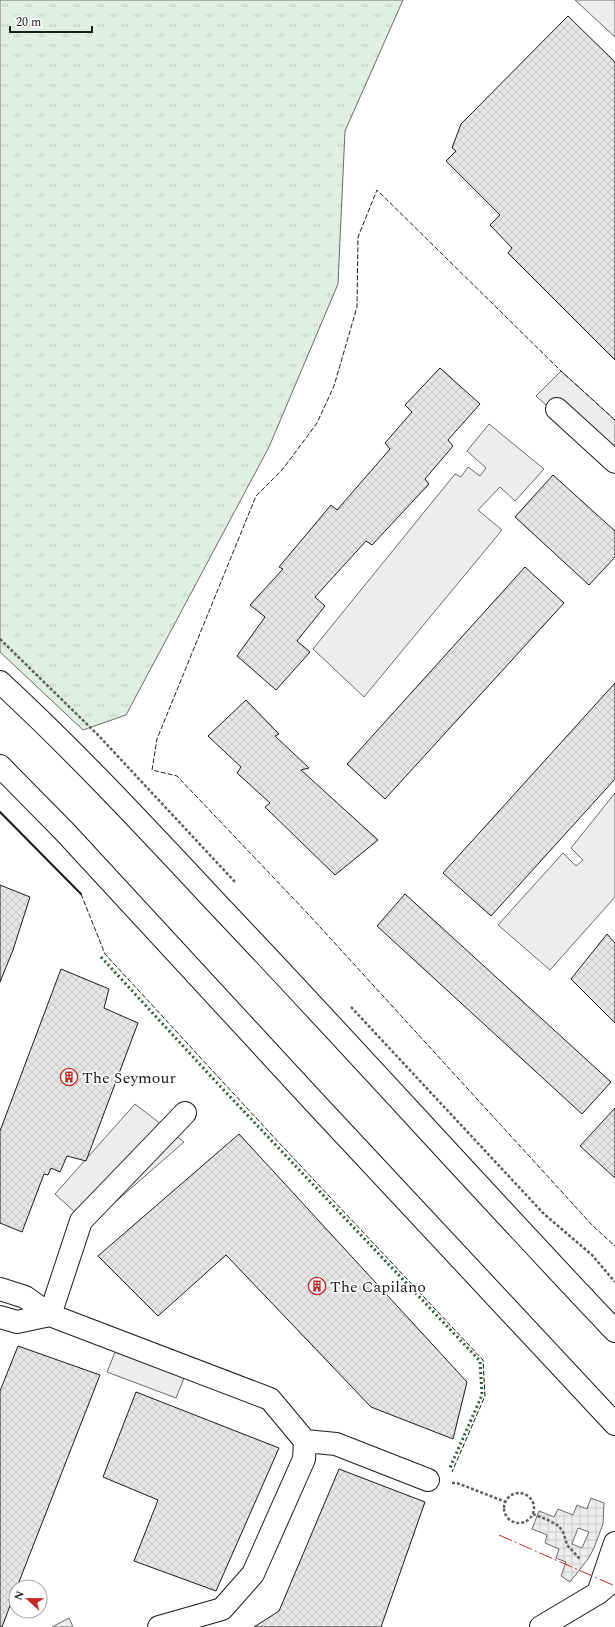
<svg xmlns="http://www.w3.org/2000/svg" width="615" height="1627" font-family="Spectral,serif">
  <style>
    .grass { fill: url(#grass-tufts); stroke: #6a6a6a }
    .parking { fill: #ededed; stroke: #6a6a6a }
    .plaza { fill: url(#plaza-grid); stroke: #6a6a6a; fill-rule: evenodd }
    .building { fill: url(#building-cross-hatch); stroke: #1a1a1a }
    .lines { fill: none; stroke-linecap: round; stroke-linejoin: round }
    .minor-casing { stroke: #1a1a1a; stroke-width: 24 }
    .major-casing { stroke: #1a1a1a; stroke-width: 24 }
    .highway-casing { stroke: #1a1a1a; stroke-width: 24 }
    .path { stroke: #5f5f5f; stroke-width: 2.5; stroke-dasharray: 3 2; stroke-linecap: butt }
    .minor { stroke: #fff; stroke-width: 22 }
    .major { stroke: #fff; stroke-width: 22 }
    .highway { stroke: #fff; stroke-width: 22 }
    .hedge { stroke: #2b5a34; stroke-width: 3; stroke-dasharray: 2 3; stroke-linecap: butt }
    .fence { stroke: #1a1a1a; stroke-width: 1; stroke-dasharray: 5 2; stroke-linecap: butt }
    .wall { stroke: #1a1a1a; stroke-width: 2 }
    .power { stroke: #c62828; stroke-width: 1; stroke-dasharray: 14 3 2 3; stroke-linecap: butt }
    .labels { text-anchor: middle; stroke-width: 3; stroke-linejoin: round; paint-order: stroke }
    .poi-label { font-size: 16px; fill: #1a1a1a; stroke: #fff; text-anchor: start }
  </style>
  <defs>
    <pattern id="grass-tufts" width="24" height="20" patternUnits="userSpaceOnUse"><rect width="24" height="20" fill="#e0efe3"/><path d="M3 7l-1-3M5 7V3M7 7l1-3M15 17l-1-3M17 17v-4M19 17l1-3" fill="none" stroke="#c0ccc2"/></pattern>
    <pattern id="plaza-grid" width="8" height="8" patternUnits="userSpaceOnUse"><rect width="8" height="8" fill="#ededed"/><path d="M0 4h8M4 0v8" fill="none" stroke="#cbcbcb"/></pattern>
    <pattern id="building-cross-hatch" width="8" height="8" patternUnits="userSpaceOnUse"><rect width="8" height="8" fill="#e6e6e6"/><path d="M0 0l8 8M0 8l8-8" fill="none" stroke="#c5c5c5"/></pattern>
  </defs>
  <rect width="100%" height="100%" fill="#fff"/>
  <path class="grass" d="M0,0H403L345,131L338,284L269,447L126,715L83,730L0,652Z"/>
  <path class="parking" d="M575,0H615V37Z
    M561,371L615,420V466L536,396Z
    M489,424L544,469L515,501L500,487L478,510L502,530L364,697L313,649L455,474L461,477L468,467L480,476L486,468L467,451Z
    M615,793V897L550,970L498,925L563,853L576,866L583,860L571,848Z
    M135,1104L184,1142L89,1225L55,1194Z
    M122,1335L190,1363L176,1398L107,1372Z
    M69,1618L73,1627H52Z"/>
  <path class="plaza" d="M591,1498L604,1503L603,1524L594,1548L588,1559L570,1582L561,1576L566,1562L556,1558L559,1549L545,1543L547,1535L532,1529L539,1511L554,1517L558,1509L573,1515L577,1505L587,1509ZM578,1528L589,1532L582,1548L572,1544Z"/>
  <path class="building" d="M568,16L615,62V360L508,253L512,248L490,225L500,215L446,161L456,151L452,148L461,124Z
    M440,368L480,404L448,440L453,446L425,479L429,484L372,545L366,541L315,597L325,606L297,641L310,652L276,690L237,656L265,617L250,605L283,569L279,567L331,505L337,510L390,449L385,443L412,412L405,405Z
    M553,475L615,531V557L589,585L515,517Z
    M525,567L564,603L385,799L347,764Z
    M615,683V779L491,916L443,873Z
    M246,700L279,734L275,736L309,768L301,770L378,840L335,875L265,807L270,803L237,773L241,767L208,736Z
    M0,885L30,897L13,950L0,982Z
    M405,894L611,1082L582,1114L377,926Z
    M607,934L615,943V1023L571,979Z
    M61,969L109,989L104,1008L138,1023L86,1161L67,1156L60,1172L51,1168L48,1175L44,1174L22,1232L0,1223V1131Z
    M615,1108V1178L580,1146Z
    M239,1134L467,1382L453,1439L371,1407L226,1255L158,1316L98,1256Z
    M18,1346L100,1375L17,1587H16V1590L2,1627H0V1391Z
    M136,1392L279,1448L216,1591L134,1561L158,1500L103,1477Z
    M339,1469L425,1502L381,1627H254L279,1611Z"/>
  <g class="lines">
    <defs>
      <path id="minor" d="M557,409L615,462
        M0,1289L25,1297L50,1315L270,1399L305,1441L304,1459L253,1574L222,1609L159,1627
        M50,1315L81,1221L185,1113
        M0,1317L17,1322L50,1315
        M305,1441L336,1444L428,1480"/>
      <path id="major" d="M541,1627L598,1593L615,1579"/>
      <path id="highway" d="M0,682C78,754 150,832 223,910C355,1049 483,1192 615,1331
        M0,766L65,832L318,1106L615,1424
        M598,1593L615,1543"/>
    </defs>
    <use href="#minor" class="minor-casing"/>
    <use href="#major" class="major-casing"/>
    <use href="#highway" class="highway-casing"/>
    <path class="path" d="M0,639L98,735L236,883
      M351,1007L544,1214L592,1255L615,1282
      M452,1483H457L506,1502
      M504 1508a15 15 0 1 1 30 0a15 15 0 1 1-30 0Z
      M533,1514L548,1520L559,1526L564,1534L567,1545L580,1559"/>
    <use href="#minor" class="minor"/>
    <use href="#major" class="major"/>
    <use href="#highway" class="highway"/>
    <path class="hedge" d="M101,957L218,1084L480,1361L482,1395L449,1470"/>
    <path class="fence" d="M615,420L561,371L377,190L358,237L357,307L334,386L317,423L306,438L282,470L256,496L157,739L152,770L177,776L310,916L593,1226L615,1246
      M81,894L105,954L269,1132L483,1360L485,1396L452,1472"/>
    <path class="wall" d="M0,812L81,894"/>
    <path class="power" d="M499,1535L615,1586"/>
  </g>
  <defs>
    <symbol id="building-ring" viewBox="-11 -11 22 22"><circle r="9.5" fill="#fff" stroke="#c62828" stroke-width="1.5"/><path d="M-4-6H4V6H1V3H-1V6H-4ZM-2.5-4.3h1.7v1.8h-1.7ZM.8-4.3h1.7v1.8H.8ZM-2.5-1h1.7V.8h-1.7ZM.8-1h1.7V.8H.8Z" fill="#c62828"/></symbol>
  </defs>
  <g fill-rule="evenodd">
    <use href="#building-ring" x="59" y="1067" width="20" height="20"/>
    <use href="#building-ring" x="307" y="1276" width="20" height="20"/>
  </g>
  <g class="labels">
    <g class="poi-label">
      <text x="82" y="1083">The Seymour</text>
      <text x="330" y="1292">The Capilano</text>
    </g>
  </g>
  <g transform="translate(28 1599) rotate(292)"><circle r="19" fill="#ffffff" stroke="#a3a3a3"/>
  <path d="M0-3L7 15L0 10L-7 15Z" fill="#c62828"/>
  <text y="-6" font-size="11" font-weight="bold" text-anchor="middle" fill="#1a1a1a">N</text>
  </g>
  <path d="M10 26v6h82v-6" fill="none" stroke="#1a1a1a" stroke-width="2"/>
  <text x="16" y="26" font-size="12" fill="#1a1a1a" stroke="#ffffff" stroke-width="3" paint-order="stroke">20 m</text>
</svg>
